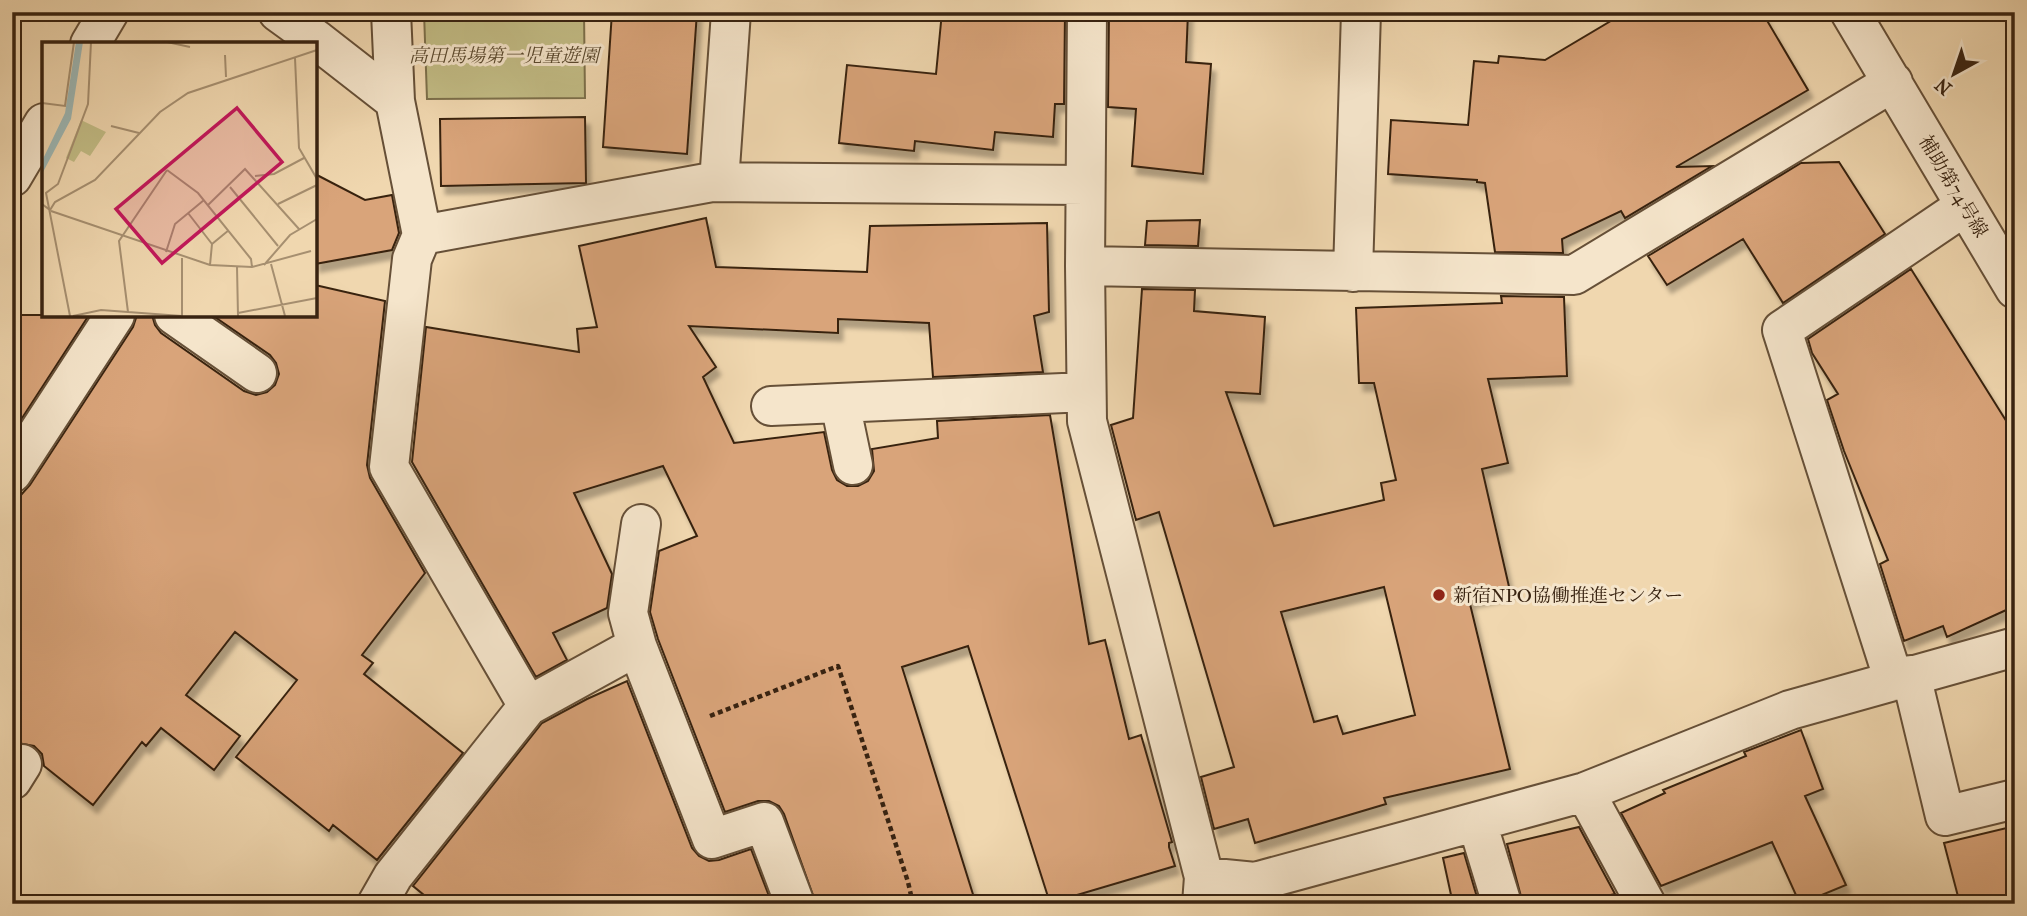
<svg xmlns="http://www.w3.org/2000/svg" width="2027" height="916" font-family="'IM FELL French Canon','Noto Serif JP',serif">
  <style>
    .green { fill: #c2bc85; stroke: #7d704b; stroke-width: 2 }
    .building { fill: #d9a47a; stroke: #382311; stroke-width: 2; fill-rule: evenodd; filter: url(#shadow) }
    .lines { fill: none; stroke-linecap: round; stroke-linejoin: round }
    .minor-casing { stroke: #665038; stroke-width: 42 }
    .path { stroke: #382311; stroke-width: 4.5; stroke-dasharray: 5 3.5; stroke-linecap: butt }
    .minor { stroke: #f5e5cb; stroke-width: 38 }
    .poi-dot { fill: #8f2418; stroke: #f5e5cb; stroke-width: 2.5 }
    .labels { text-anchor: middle; stroke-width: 6; stroke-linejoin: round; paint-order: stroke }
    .park-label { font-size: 19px; font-style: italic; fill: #5a492e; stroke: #f5e5cb }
    .street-label { font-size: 19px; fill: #382311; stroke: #f5e5cb }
    .poi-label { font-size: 19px; fill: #382311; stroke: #f5e5cb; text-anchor: start }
    .inset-road { fill: none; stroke: #a68f70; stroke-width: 2 }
    .view { fill: #c2185b; fill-opacity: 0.15; stroke: #c2185b; stroke-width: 3.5 }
    .inset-edge { fill: none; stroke: #382311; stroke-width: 3.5 }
  </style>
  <defs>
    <filter id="shadow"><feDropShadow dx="4.5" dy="8" stdDeviation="2" flood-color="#0004"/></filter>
  </defs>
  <rect width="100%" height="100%" fill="#f0d7af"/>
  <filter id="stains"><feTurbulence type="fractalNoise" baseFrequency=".00286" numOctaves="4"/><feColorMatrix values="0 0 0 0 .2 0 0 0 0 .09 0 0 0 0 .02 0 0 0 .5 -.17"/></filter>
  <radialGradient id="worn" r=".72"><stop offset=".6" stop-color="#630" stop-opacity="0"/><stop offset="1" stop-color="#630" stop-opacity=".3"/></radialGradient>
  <path class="green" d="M424,12H584L585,98L427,99Z"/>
  <path class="building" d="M612,12H697L687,154L603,147Z
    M942,12H1065L1064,104H1055L1053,137L995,132L993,150L915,141L914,151L839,143L847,65L936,74Z
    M1109,12H1188L1186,62L1211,64L1203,174L1132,166L1136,109L1108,107Z
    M1626,12H1762L1808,90L1676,167L1712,166L1625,218L1621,211L1562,239L1563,253L1495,252L1485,183L1477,182V180L1388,174L1391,120L1468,125L1474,61L1498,63L1499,56L1545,60Z
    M585,117L586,183L441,186L440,119Z
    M1839,162L1885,234L1783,303L1743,239L1667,285L1648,256L1801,163Z
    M315,174L365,200L392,195L399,233L392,250L315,264Z
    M706,218L716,267L867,272L870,226L1047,223L1049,312L1034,316L1043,372L933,377L929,323L838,319V333L689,326L716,367L703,377L734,443L824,432L832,470L837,480L847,486H858L868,481L874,471L872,449L938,438L937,421L1050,415L1089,644L1105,640L1129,739L1141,735L1172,842L1169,843V847L1175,866L1050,903L968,646L902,667L976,904H816L784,814L779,806L769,801H758L725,812L658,639L650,612L659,551L697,536L663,466L574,493L612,574L607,608L553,633L567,660L536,677L412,462L426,327L579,352L577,329L597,327L579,246Z
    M1200,220L1198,246L1145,245L1147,221Z
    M1911,269L2015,435V606L1947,637L1943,626L1904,641L1880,564L1888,560L1844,451L1827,400L1838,394L1812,353L1808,339Z
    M315,285L385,301L367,465L370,478L425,573L362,655L373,663L364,674L463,753L377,860L333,825L329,831L236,757L297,680L235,632L186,695L240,736L214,770L161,728L146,746L142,742L93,805L44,766L42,754L34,746L12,742V505L30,485L133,327L137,315H152L155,325L161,333L244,391L256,395L267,392L275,385L279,374L276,363L270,355L212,315H315Z
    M1142,289L1195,290L1194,311L1265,317L1260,394L1226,392L1274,526L1384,500L1381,483L1396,480L1374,383H1359L1356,308L1502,303L1501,296L1564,297L1567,376L1488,379L1508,463L1482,469L1510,591L1469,600L1510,769L1384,798L1386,804L1255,843L1248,819L1214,829L1201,777L1234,767L1159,512L1136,520L1111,425L1133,418ZM1384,587L1415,715L1343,734L1337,716L1314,722L1281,612Z
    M12,315H89L13,432H12Z
    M627,681L692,848L699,856L709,861L719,860L751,849L772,904H435L413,886L542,723L587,699Z
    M1801,730L1823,789L1805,796L1846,885L1800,904L1772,842L1661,886L1621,813L1665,793L1663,790L1746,756L1744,752Z
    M2015,826V904H1960L1944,843Z
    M1579,827L1615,894L1571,904H1523L1507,844Z
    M1464,853L1479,904H1453L1443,858Z"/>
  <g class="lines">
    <defs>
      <path id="minor" d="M278,12L318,41L395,101
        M1087,12L1085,266L1087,421L1204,877L1202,904
        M1850,12L2015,289
        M90,44L109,12
        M12,177L44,123
        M719,182L731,12
        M422,235L712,182L1085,185
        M1085,266L1574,275L1893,82
        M1353,272L1361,12
        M174,315L257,373
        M840,403L853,465
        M771,406L1086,392
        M12,473L115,315
        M637,646L628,613L641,524
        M1911,675L1945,816L2015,799
        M1894,681L1782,330L1965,206
        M528,706L637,646L712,839L764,822L795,904
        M12,780L22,764
        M1585,792L1646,904
        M1477,822L1502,904
        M1204,877L1255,882L1585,792L1790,710L2015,647
        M377,904L393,876L528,706L389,467L412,259L422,235L395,101L391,12"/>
    </defs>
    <use href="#minor" class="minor-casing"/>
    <path class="path" d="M710,716L838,666L908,882L913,904"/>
    <use href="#minor" class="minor"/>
  </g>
  <circle class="poi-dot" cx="1439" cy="595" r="7"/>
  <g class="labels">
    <g class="park-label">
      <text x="504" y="62">高田馬場第一児童遊園</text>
    </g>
    <g class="street-label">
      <text transform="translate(1954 186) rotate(59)" y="7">補助第74号線</text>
    </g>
    <g class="poi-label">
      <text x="1453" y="602">新宿NPO協働推進センター</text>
    </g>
  </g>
  <g transform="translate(42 42)">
    <rect width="275" height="275" fill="#f0d7af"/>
    <path d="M39,78L64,90L48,114L39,109L32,120L24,116Z" fill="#c2bc85"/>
    <path d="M34,0H41L29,77L0,132V119L23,71Z" fill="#9db7b4"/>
    <path class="inset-road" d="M125,0L148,5M183,13L184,35M253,16L257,106L275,137M0,61L23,64L32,0M69,84L97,91M125,128L156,151L209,217L210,225M213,134L232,132L262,116M188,145L236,204M0,162L8,168L13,160L53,138L118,70L146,51L275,8M236,162L275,143M166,163L203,127L257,187M9,169L168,223L210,225L269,209M146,171L170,202M124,210L133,182L162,158M229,222L243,274M168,223L170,202L187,188M222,223L248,193L275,177M195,225L196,274M86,270L77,199L125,128M196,271L275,256M28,274L4,151L16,142L46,62L49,0M31,274L59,268L140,274M140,274V216"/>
    <path class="view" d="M195,66L240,120L120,221L74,167Z"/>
    <rect width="275" height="275" class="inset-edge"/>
  </g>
  <rect width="2027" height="916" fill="none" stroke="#f0d7af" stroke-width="42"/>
  <rect x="14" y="14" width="1999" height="888" fill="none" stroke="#382311" stroke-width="3.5"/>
  <rect x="21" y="21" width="1985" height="874" fill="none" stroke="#382311" stroke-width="2"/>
  <g transform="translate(1954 74) rotate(220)" stroke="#f5e5cb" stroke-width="5" paint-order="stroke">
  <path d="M0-5L12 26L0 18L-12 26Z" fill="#382311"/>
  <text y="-10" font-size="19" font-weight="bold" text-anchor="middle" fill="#382311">N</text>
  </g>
  <rect width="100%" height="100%" filter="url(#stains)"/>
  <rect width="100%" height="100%" fill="url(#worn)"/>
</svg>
